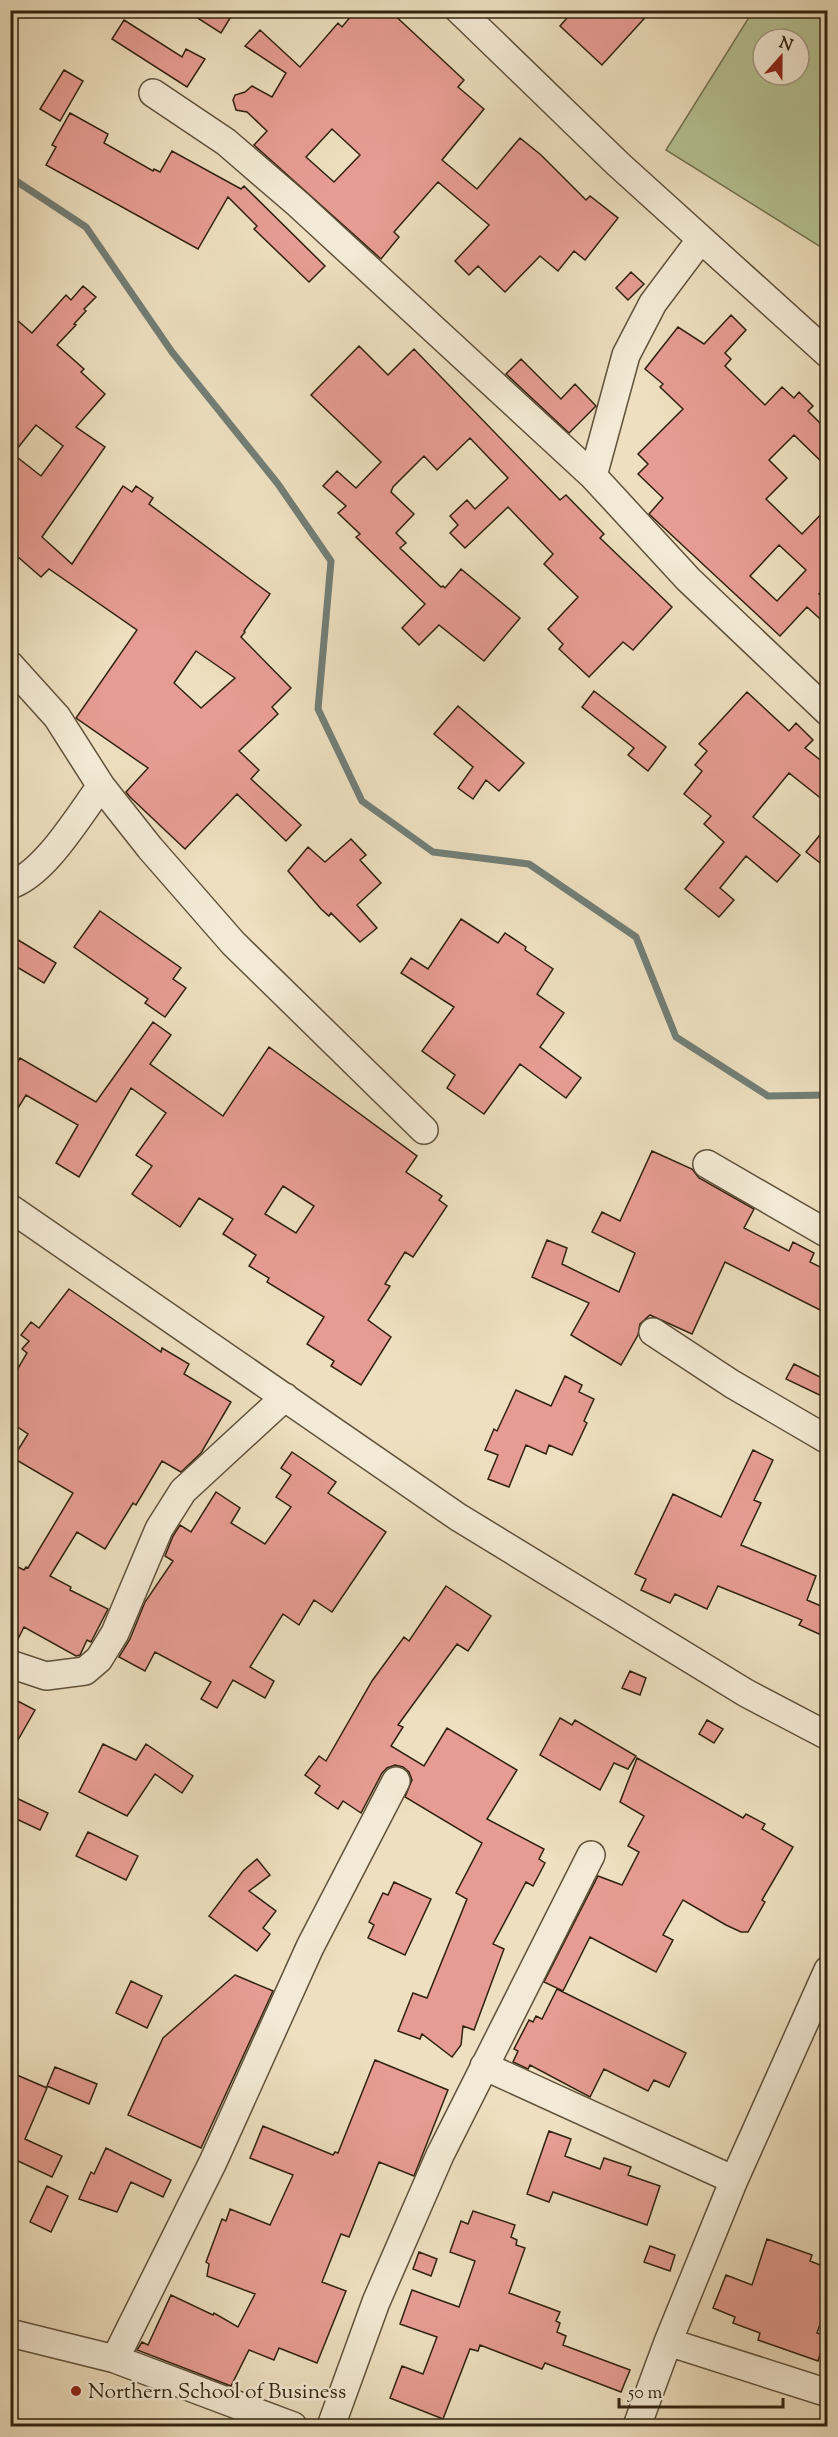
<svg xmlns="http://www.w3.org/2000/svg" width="838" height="2437" font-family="'Sorts Mill Goudy',serif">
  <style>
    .green { fill: #b6c294; stroke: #747252; stroke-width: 1.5; fill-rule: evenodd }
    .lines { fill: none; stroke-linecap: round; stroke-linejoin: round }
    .stream { stroke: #727e76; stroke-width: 7 }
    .building { fill: #e69c92; stroke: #31230f; stroke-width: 1.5; fill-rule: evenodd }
    .minor-casing { stroke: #60523b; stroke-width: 30 }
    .minor { stroke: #f3ead5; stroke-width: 27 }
    .poi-dot { fill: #8f2418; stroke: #f3ead5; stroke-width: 2 }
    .labels { text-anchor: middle; stroke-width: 5; stroke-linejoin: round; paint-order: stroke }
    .poi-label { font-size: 21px; fill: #31230f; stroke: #f3ead5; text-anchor: start }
  </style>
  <rect width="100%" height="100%" fill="#eddfbf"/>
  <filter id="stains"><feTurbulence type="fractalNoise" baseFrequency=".00333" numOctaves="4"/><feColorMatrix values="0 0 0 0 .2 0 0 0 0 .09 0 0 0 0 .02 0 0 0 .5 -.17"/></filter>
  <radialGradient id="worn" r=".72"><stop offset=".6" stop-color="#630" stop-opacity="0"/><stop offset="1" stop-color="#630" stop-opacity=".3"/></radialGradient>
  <path class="green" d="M753,11H827V251L666,150ZM763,39H799V75H763Z"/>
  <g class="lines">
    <path class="stream" d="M10,177L86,227L172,352L278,484L331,561L318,709L362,801L433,852L529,864L636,937L676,1037L768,1096L828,1095"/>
  </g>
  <path class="building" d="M185,10H235L221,33Z
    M356,10H389L464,80L458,87L484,109L442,160L477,189L520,138L541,155L586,200L590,196L618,218L585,260L574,251L558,271L540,256L505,292L478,266L469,275L455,261L489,225L438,182L394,232L399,237L381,259L254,145L267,131L247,112L236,110L233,100L235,95L245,92L252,86L272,97L286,73L245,46L260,30L300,67L338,23L342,27ZM332,129L360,155L334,182L306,157Z
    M574,10H652L602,65L560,26Z
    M124,20L182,57L186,49L205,59L187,87L112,39Z
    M64,70L83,81L60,121L40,109Z
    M70,113L108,134L104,143L153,171L154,169L160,172L172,151L241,189L244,186L325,266L309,282L254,229L257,226L228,197L198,249L46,165L56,147L52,145Z
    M631,272L644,284L628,300L616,288Z
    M83,286L96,297L84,309L86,311L74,324L76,325L57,345L84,369L81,372L105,394L76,427L105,447L42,537L72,564L123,486L132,492L136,486L153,498L149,504L270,594L244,631L245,632L241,637L291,688L272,707L278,714L239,751L259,770L251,779L301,825L286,841L237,794L185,849L130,797L126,792L148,768L76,718L137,630L49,569L41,577L10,550V314L32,333L66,295L71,300ZM36,425L63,446L41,476L13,454ZM196,651L235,678L201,708L174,683Z
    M731,315L746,330L725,353L731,359L725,366L765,405L782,387L794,398L799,392L813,406L808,411L828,431V468L794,435L769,460L787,478L766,499L802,534L828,507V585L819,594L828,602V626L807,607L780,636L649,514L663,498L638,474L648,464L638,454L683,409L660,387L663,384L645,369L678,327L704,344ZM779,545L806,570L777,601L750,576Z
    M359,346L388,375L414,349L560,500L566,495L604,534L600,538L672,607L633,650L623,642L589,677L559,649L563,644L548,629L578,597L544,564L553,554L508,507L465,548L450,533L458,525L450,516L467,500L475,509L508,478L470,438L437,470L424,456L393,487L391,492L414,514L396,533L406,543L400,548L441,587L443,586L445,588L461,569L520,618L484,661L439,625L419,645L402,628L425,604L356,537L360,534L338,513L346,506L323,486L337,471L356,488L381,462L311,395Z
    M521,359L561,399L575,384L596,406L569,433L506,374Z
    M594,691L666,747L648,771L628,755L634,748L582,707Z
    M747,692L789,731L796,723L813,740L805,748L828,766V804L789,773L753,817L800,855L777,882L746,856L720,888L734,900L719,917L685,889L724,842L704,824L711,816L684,794L702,771L695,765L707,751L699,744Z
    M458,706L524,763L499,791L486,780L473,799L458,788L473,767L434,734Z
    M828,825V869L806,852Z
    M351,839L366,855L360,860L381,883L357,905L377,928L360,942L331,913L329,916L321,909L288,871L308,847L325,862Z
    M100,911L181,968L173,979L186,988L165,1017L145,1003L148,999L74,947Z
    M461,919L498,943L505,933L526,947L525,950L553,969L537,994L564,1013L540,1047L581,1078L566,1098L520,1064L484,1114L447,1088L455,1075L422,1051L454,1007L401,973L411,958L428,969Z
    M10,935L56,963L44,983L10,963Z
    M153,1022L171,1035L150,1064L223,1116L269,1047L417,1156L406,1172L442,1196L439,1200L447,1206L413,1257L405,1252L385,1284L390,1286L368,1320L391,1337L361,1385L331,1366L334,1361L307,1344L324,1317L267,1282L269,1278L249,1266L256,1255L223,1234L233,1219L199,1198L180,1227L132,1194L152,1166L136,1155L166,1113L131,1088L79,1177L56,1163L78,1125L26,1095L10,1121V1075L20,1058L96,1102ZM283,1186L314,1206L296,1233L265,1214Z
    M652,1151L692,1169L699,1178L754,1209L744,1228L789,1251L793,1242L814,1253L810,1262L828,1271V1314L725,1262L692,1334L650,1315L640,1324L638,1335L621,1365L571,1335L589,1303L532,1277L547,1240L567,1248L562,1264L619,1292L635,1253L592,1232L602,1212L620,1221Z
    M69,1289L161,1352L162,1348L189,1364L184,1374L231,1402L201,1453L181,1472L162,1461L136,1505L133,1503L105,1549L77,1532L50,1576L71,1587L70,1590L108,1609L91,1642L87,1640L80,1655L76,1656L24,1627L13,1649H10V1563L24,1570L26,1567L28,1568L73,1493L13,1458L28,1434L10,1422V1382L27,1353L22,1349L29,1341L21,1335L31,1322L39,1328Z
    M794,1364L828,1381V1399L786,1379Z
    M565,1376L582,1385L579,1392L594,1399L584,1421L587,1423L572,1455L549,1445L546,1454L526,1445L509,1487L488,1479L498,1455L485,1450L494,1429L497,1431L516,1390L551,1406Z
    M753,1450L773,1460L754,1500L761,1503L741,1545L816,1576L807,1600L828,1609V1638L799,1625L802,1620L718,1586L707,1609L675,1594L670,1603L641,1590L646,1579L635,1574L673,1494L721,1517Z
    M292,1452L336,1482L328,1493L386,1532L332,1612L314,1600L299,1625L283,1614L250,1667L274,1681L265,1698L233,1680L217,1708L201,1699L211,1682L155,1652L145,1671L119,1657L130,1639L145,1602L173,1561L165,1556L173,1536L180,1525L191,1532L216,1492L240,1508L231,1523L265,1544L291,1507L276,1497L291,1475L281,1468Z
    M446,1586L491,1616L468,1651L457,1644L398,1725L403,1727L391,1746L424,1766L447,1728L517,1770L487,1819L544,1849L539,1859L545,1863L533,1886L526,1882L493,1944L504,1949L474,2030L463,2026L461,2045L452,2057L422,2034L420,2039L398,2031L413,1993L427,1998L467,1899L456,1893L482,1843L405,1797L412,1780L409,1772L403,1767L395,1765L387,1768L382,1773L361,1813L343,1801L338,1809L315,1793L320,1786L305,1775L319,1756L326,1761L372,1681L404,1637L409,1641Z
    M630,1671L646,1678L640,1695L622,1688Z
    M10,1697L35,1710L10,1754Z
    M560,1718L572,1725L575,1720L636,1756L628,1769L614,1763L600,1790L540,1755Z
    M707,1720L723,1729L714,1743L699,1734Z
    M103,1744L136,1760L146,1744L193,1776L182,1793L155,1774L127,1816L79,1792Z
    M637,1758L743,1818L746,1814L765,1824L762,1829L793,1847L762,1900L765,1902L748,1932H741L726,1925L683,1900L663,1935L673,1940L656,1972L590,1937L563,1991L544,1982L598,1876L622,1885L639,1852L628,1846L644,1816L620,1802Z
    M10,1795L48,1813L40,1830L10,1816Z
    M88,1832L138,1856L126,1880L76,1856Z
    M257,1859L270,1875L249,1891L276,1911L263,1928L270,1934L257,1951L209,1916L243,1871Z
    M394,1882L431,1899L405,1955L368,1938L374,1925L369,1922L383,1893L388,1895Z
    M235,1975L273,1991L201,2148L128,2115L163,2038Z
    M131,1981L162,1996L147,2028L116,2013Z
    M557,1989L686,2053L669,2087L654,2080L648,2091L604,2069L590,2097L530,2065L528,2069L513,2062L518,2051L514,2049L529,2020L533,2022L536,2016L542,2019Z
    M375,2060L448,2090L414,2176L379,2162L349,2237L341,2234L322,2282L346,2291L317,2363L279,2348L274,2360L249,2350L231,2386L137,2350L142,2342L148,2345L171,2295L213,2315L214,2313L238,2327L255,2294L207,2276L209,2264L206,2262L222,2219L226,2221L230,2209L270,2225L293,2175L250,2158L263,2126L333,2155L335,2152L338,2153Z
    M55,2067L97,2084L89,2104L47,2086Z
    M10,2072L47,2088L25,2139L62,2156L52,2177L16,2160L10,2173Z
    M549,2131L571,2139L565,2156L600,2169L604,2158L631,2167L628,2175L660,2186L647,2225L553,2192L549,2202L527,2194Z
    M106,2148L171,2180L163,2197L131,2182L117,2212L79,2199L91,2172L94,2174Z
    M47,2186L68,2196L51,2232L30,2222Z
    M473,2211L515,2225L511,2237L517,2240L516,2245L525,2248L509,2293L560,2312L556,2321L560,2323L557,2332L566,2336L563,2345L630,2370L621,2392L545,2363L542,2369L480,2345L478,2351L470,2349L443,2419L390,2398L402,2366L423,2374L437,2337L400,2324L412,2290L459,2307L475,2261L450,2252L461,2221L468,2224Z
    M767,2239L812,2255L810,2261L828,2268V2301L817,2333L826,2336L818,2361L758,2340L760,2333L733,2323L735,2317L713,2308L726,2275L752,2285Z
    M650,2246L675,2255L670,2271L644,2262Z
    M419,2252L437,2259L431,2276L413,2269Z"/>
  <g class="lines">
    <defs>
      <path id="minor" d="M459,10L618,164L828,354
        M153,93L226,142L298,204L593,476
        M701,239L653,303L626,355L593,476L688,579L828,712
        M10,665L57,717L101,786L150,848L233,943L424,1130
        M10,885C45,874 79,815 101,786
        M707,1164L828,1234
        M10,1208L458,1517L746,1693L828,1736
        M653,1332L732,1384L828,1440
        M10,1664L46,1676L85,1671L99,1659L115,1633L159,1529L183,1491L285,1397
        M484,2066L734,2180
        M10,2333L115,2359L293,2426
        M668,2342L828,2393
        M115,2359L213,2162L310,1947L396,1781
        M331,2426L376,2302L440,2155L591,1855
        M637,2426L668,2342L734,2180L828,1970"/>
    </defs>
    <use href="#minor" class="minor-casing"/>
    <use href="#minor" class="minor"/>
  </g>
  <circle class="poi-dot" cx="76" cy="2391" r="6"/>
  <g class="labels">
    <g class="poi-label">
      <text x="88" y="2398">Northern School of Business</text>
    </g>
  </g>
  <rect width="838" height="2437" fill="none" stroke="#eddfbf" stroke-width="36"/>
  <rect x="12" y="12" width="814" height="2413" fill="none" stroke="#31230f" stroke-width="3"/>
  <rect x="18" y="18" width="802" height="2401" fill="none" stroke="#31230f" stroke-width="1.5"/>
  <g transform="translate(781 57) rotate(21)"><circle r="28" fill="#f3ead5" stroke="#a59a86" stroke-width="1.5"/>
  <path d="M0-4.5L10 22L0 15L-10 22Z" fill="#8f2418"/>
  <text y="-9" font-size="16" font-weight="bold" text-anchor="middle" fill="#31230f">N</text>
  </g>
  <path d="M619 2398v9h164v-9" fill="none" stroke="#31230f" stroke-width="3"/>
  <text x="628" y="2398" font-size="18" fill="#31230f" stroke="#f3ead5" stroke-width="4.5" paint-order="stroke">50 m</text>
  <rect width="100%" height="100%" filter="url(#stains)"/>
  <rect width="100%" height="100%" fill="url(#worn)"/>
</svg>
